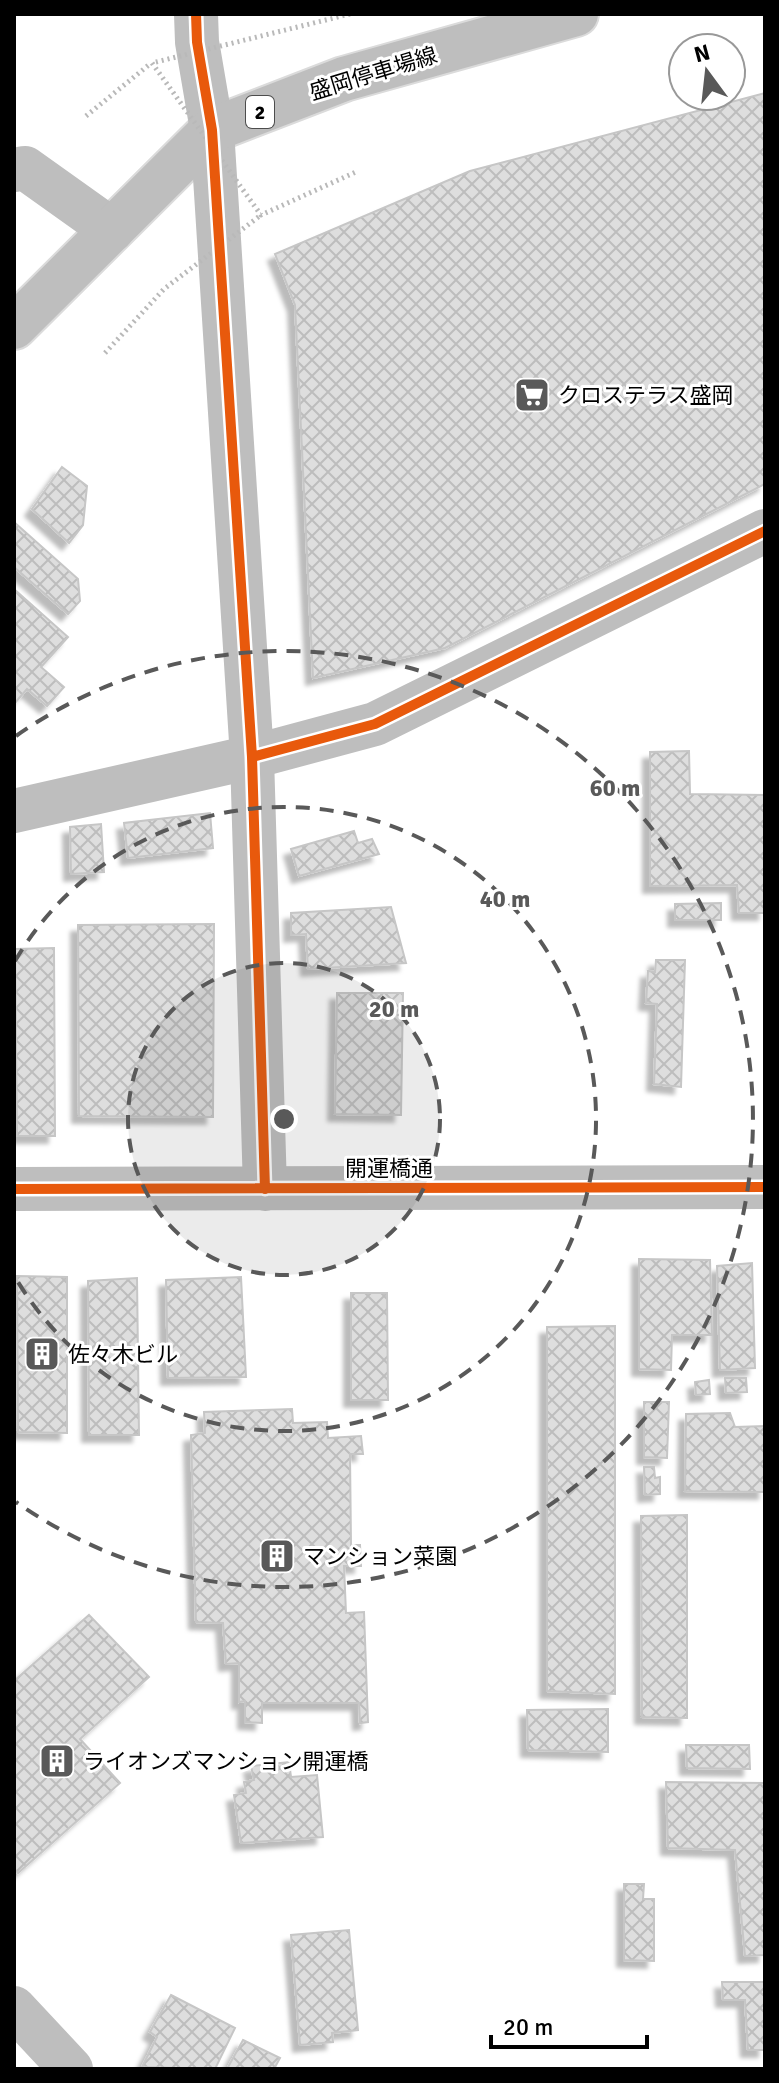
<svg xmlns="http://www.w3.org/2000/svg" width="779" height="2083" font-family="Signika,'Noto Sans JP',sans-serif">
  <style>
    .building { fill: url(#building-cross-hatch); stroke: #c6c6c6; stroke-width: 2; filter: url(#shadow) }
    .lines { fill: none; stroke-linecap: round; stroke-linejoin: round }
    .major-casing { stroke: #dbdbdb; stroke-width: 48 }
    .path { stroke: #b9b9b9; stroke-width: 5; stroke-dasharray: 2 4; stroke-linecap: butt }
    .minor { stroke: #bebebe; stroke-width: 44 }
    .major { stroke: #bebebe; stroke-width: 44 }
    .path-bridge { stroke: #b9b9b9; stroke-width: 5; stroke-dasharray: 2 4; stroke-linecap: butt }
    .cycleway-casing { stroke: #fff; stroke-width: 15 }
    .cycleway { stroke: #e8590c; stroke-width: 10 }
    .ring { fill: none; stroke: #595959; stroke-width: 4; stroke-dasharray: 14 10 }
    .labels { text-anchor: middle; stroke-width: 6; stroke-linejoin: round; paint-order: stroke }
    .shield { fill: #fff; stroke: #4c4c4c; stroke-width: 2 }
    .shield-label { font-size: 20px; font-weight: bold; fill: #000 }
    .street-label { font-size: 22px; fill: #000; stroke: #fff }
    .poi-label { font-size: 22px; fill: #000; stroke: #fff; text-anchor: start }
    .centre { fill: #595959; stroke: #fff; stroke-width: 4 }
    .ring-label { font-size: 24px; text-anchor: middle; font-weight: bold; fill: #595959; stroke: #fff; stroke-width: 6; stroke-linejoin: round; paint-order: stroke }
  </style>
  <defs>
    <pattern id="building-cross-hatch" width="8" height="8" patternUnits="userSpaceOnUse" patternTransform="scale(2)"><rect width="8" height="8" fill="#dedede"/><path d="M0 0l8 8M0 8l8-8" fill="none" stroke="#bdbdbd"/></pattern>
    <filter id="shadow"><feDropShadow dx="-7" dy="7" stdDeviation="2" flood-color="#0004"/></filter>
  </defs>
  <rect width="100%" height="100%" fill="#fff"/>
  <path class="building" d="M765,93V484L445,648L313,678L295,305L275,254L470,171Z
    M62,467L87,486L83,525L69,543L32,509Z
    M14,522L78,579L80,601L68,614L14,567Z
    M14,589L68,637L41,667L64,687L47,706L27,689L14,704Z
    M689,751L690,794L765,795V913H739L737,885L650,886V752Z
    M210,813L213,848L128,858L124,823Z
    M101,824L104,872L71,874L70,827Z
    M354,831L358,843L372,839L379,854L299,876L291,849Z
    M721,903V920H675V904Z
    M391,907L406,963L308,969L306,934L291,935V913Z
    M214,924L213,1117L79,1116L78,925Z
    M54,948L55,1136H17L15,949Z
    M656,960H685L681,1087L654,1084L657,1004L646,1003L648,971L655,972Z
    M337,993H403L401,1115L335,1114Z
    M639,1259L710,1260L712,1335H672L671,1370L639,1369Z
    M752,1263L755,1368L720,1370L717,1266Z
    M17,1276L67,1277V1433L18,1432Z
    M241,1277L246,1377L168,1378L166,1280Z
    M137,1278L139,1435H89L88,1281Z
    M351,1293H387L388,1400H351Z
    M615,1326V1694L547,1691V1327Z
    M725,1378H746L747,1392L726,1393Z
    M709,1380L710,1394L696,1395L695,1382Z
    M644,1402H669L667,1458L644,1457Z
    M292,1409L293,1423L327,1422L328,1438L361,1436L363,1454H350L351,1545H360L361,1566H344L346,1613L364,1612L368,1722L360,1723L359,1703H262V1723L245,1722V1701L239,1702V1663L226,1664L223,1623L196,1622L191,1435L205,1433L204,1412Z
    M730,1413L735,1427L765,1426V1492L685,1491L686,1414Z
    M644,1467H654L655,1478L660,1477V1494L645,1495Z
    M687,1515V1718L642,1717L641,1516Z
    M89,1615L149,1677L80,1739L120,1783L18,1873L14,1868V1681Z
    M608,1709V1752L528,1750L527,1710Z
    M686,1745H749L750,1769L687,1768Z
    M289,1762L291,1777L317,1775L323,1837L241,1843L234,1795L246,1793L244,1782L254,1780L251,1766Z
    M666,1782L765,1783V1955L745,1956L735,1850L668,1848Z
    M624,1884H644L643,1899H654V1961L624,1960Z
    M349,1930L358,2030L332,2033L333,2042L300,2045L291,1935Z
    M722,1982H765V2050H748L745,2000H723Z
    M171,1995L235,2028L215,2069L142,2067L157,2037L150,2032Z
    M243,2040L280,2058L274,2069H227Z"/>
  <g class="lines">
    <defs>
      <path id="major" d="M14,327L212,130L344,79L576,14"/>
    </defs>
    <use href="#major" class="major-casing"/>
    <path class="path" d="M86,116L150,64"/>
    <path class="minor" d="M196,14L197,42L212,130L252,757L265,1189
      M14,170L25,168L112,230
      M14,811L252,757L375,724L765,531
      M14,1189L765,1187
      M14,2008L71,2069"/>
    <use href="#major" class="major"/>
    <path class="path-bridge" d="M350,14L152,63L261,215L358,171
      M105,353L164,289L261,215"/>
    <defs>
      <path id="cycleway" d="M196,14L197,42L212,130L252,757L265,1189
        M252,757L375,724L765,531
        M14,1189L765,1187"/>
    </defs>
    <use href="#cycleway" class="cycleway-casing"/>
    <use href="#cycleway" class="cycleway"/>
  </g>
  <circle cx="284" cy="1119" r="156" fill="#595959" fill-opacity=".12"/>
  <g class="ring">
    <circle cx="284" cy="1119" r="156"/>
    <path d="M15 961A312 312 0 1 1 15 1277"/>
    <path d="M16 736A468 468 0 1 1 16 1502"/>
  </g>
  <defs>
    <symbol id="supermarket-square" viewBox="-11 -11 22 22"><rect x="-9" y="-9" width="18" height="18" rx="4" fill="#595959" stroke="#fff"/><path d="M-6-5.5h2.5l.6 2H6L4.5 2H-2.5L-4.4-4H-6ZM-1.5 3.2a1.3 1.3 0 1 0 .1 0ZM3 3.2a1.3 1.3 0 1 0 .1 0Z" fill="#fff"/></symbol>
    <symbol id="building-square" viewBox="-11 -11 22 22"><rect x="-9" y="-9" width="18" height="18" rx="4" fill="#595959" stroke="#fff"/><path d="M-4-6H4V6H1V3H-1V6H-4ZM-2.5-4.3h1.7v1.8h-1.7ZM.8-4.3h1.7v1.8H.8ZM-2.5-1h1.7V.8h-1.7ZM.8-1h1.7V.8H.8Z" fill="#fff"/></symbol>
  </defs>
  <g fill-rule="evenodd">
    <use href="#supermarket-square" x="512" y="375" width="40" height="40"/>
    <use href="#building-square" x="22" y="1334" width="40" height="40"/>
    <use href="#building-square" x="257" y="1536" width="40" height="40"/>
    <use href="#building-square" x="37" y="1741" width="40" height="40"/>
  </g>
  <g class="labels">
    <rect class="shield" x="246" y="96" width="28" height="32" rx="6"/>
    <g class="shield-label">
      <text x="260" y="119">2</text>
    </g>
    <g class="street-label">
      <text transform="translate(373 73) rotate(-17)" y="8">盛岡停車場線</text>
      <text x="389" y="1176">開運橋通</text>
    </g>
    <g class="poi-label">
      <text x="558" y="403">クロステラス盛岡</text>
      <text x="68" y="1362">佐々木ビル</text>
      <text x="303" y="1564">マンション菜園</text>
      <text x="83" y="1769">ライオンズマンション開運橋</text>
    </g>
  </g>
  <circle cx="284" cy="1119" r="12" class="centre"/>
  <g class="ring-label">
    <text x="615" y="796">60 m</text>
    <text x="505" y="907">40 m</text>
    <text x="394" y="1017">20 m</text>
  </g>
  <rect width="779" height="2083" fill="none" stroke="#000000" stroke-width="32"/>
  <g transform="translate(707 72) rotate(345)"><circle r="38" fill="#ffffff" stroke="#999999" stroke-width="2"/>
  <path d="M0-6L14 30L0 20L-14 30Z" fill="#595959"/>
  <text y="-12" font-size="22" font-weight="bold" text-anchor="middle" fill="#000000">N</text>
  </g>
  <path d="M491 2035v12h156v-12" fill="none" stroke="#000000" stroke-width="4"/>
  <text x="503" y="2035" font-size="24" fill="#000000" stroke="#ffffff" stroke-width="6" paint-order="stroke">20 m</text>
</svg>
